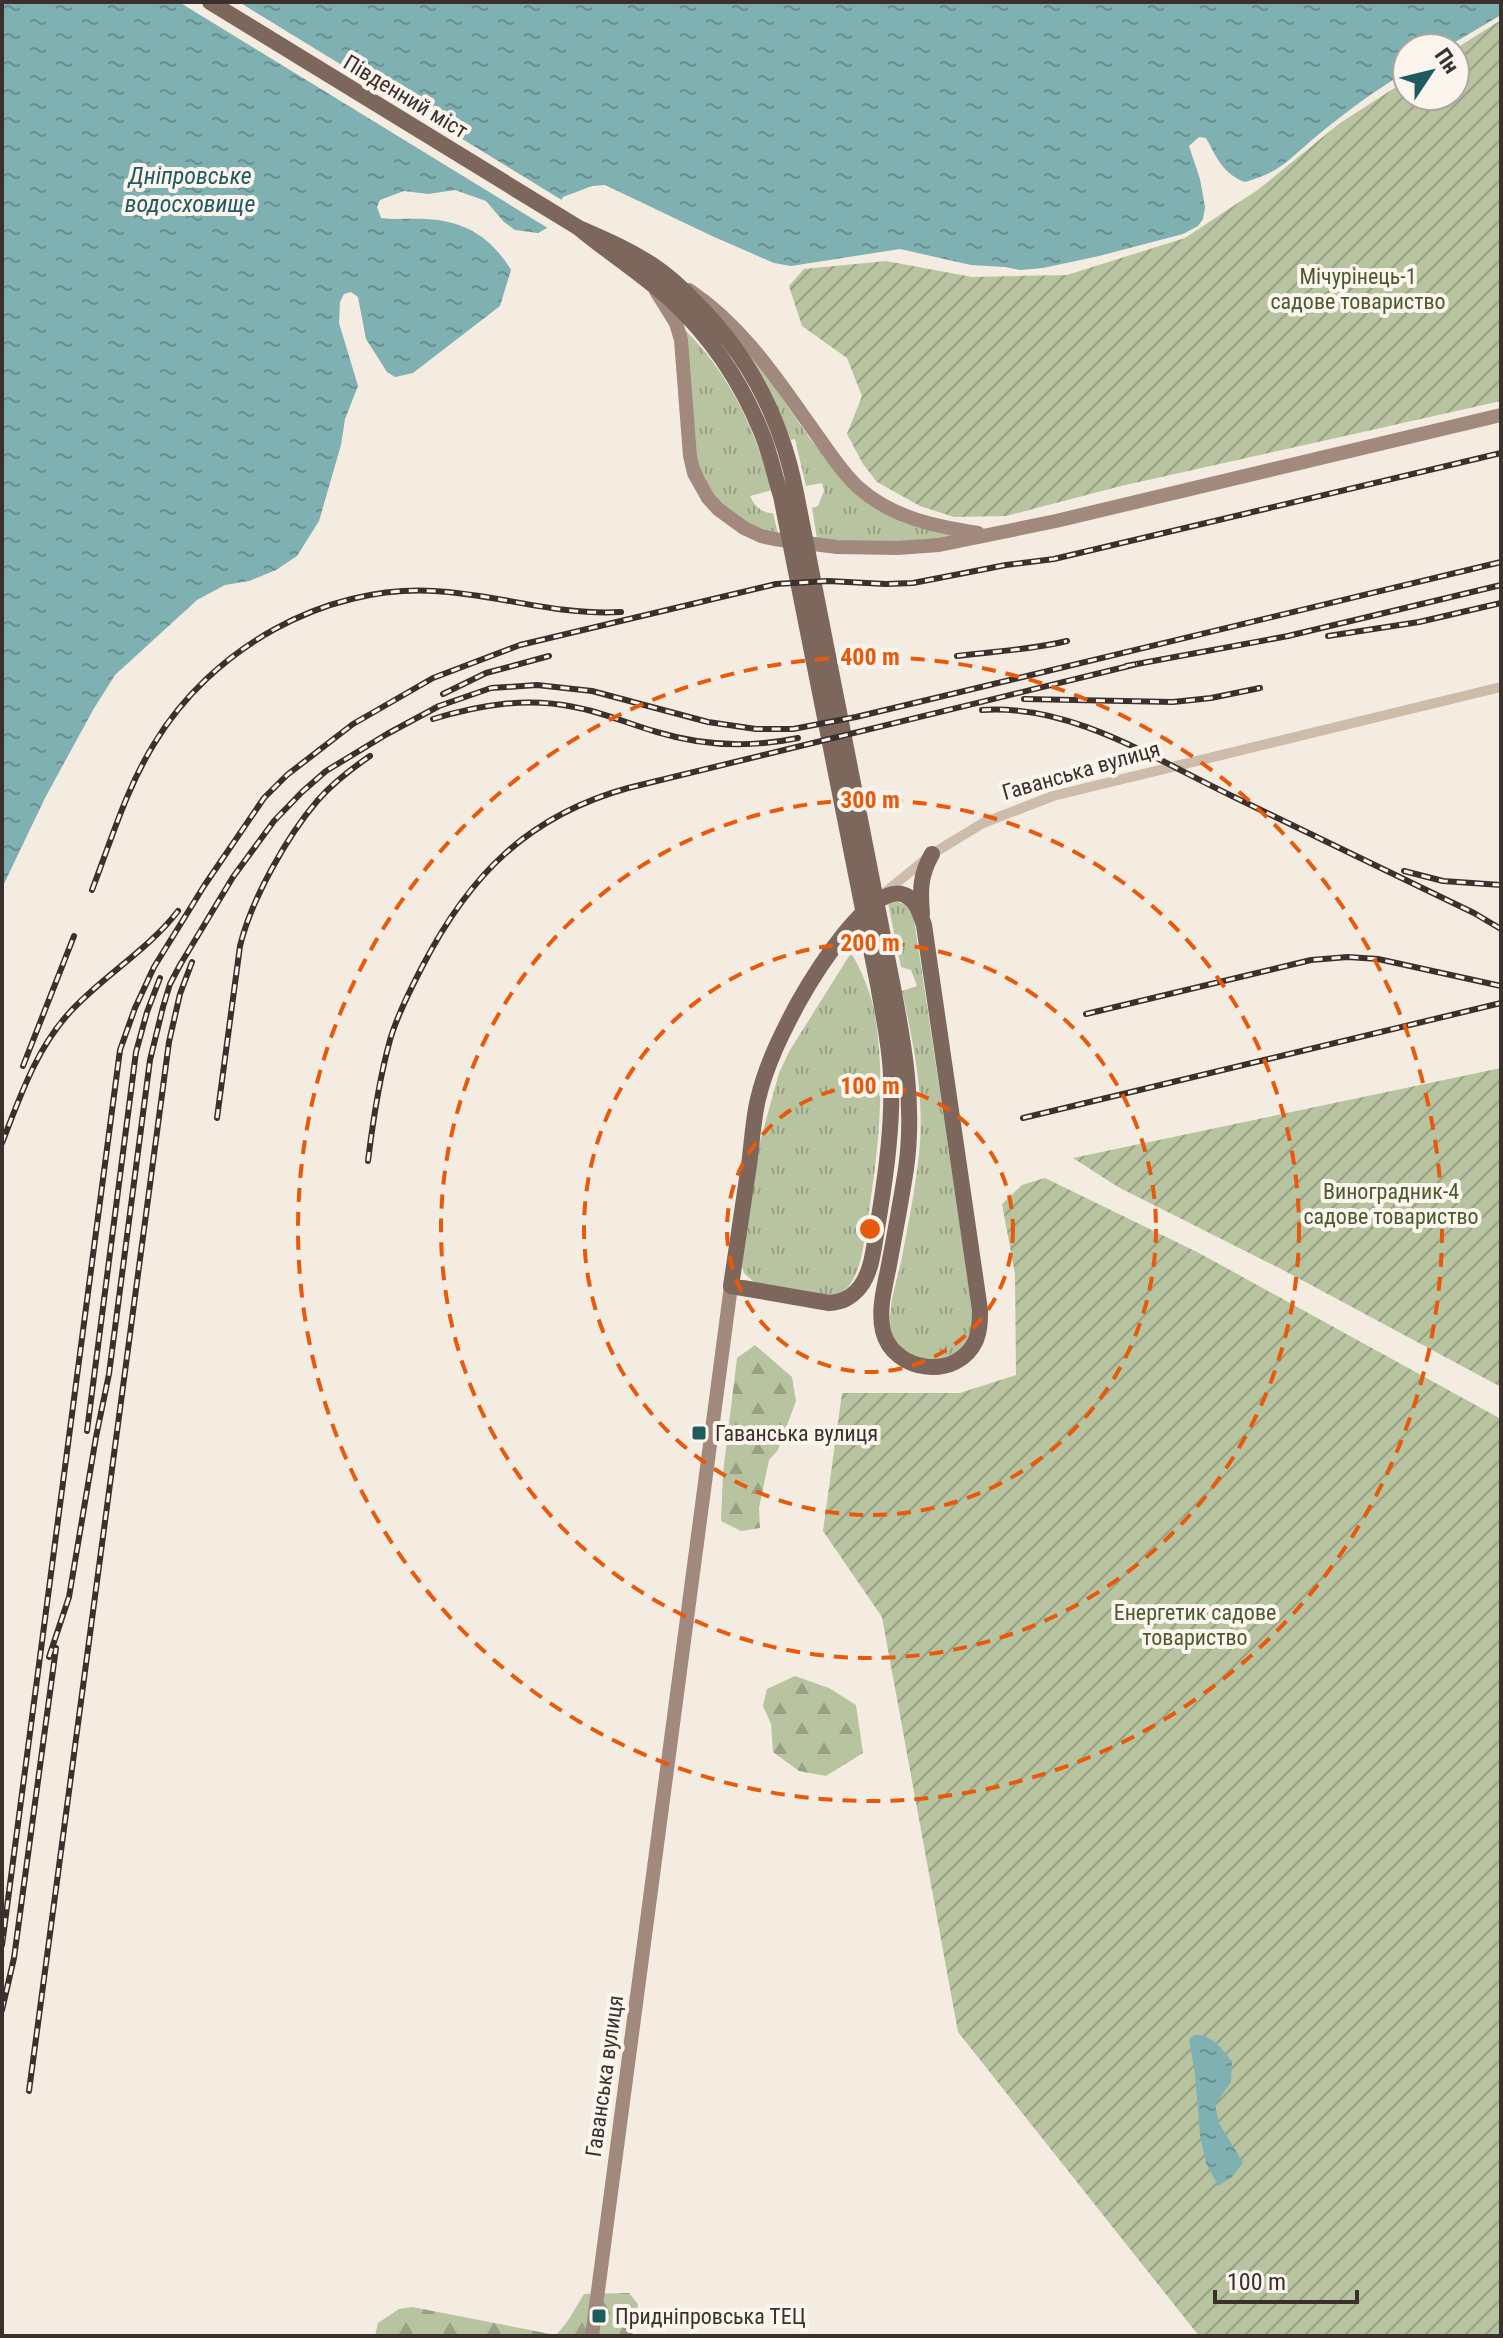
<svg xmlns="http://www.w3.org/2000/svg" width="1503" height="2338" font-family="'Roboto Condensed',sans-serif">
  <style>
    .grass { fill: url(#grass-tufts) }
    .forest { fill: url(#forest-firs) }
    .garden { fill: url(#garden-furrows) }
    .water { fill: url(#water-ripples) }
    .pier { fill: #f4ebe1 }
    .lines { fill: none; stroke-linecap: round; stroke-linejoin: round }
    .street { stroke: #cdbbac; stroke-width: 10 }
    .secondary { stroke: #a18a7d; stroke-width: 14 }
    .primary { stroke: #7d675c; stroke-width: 16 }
    .rail-casing { stroke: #3b302b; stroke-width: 6 }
    .rail { stroke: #fbf5ee; stroke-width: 3; stroke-dasharray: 9; stroke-linecap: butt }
    .ring { fill: none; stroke: #e8590c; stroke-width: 4; stroke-dasharray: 14 10 }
    .poi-dot { fill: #1f5a5e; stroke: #fbf5ee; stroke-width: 3 }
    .labels { text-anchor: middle; stroke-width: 8; stroke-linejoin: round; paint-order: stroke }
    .street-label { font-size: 22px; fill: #3b302b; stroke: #fbf5ee }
    .park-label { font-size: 22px; fill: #4a5a2e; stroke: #fbf5ee }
    .poi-label { font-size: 22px; fill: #3b302b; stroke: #fbf5ee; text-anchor: start }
    .water-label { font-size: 24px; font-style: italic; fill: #1f5a5e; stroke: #fbf5ee }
    .centre { fill: #e8590c; stroke: #fbf5ee; stroke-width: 4 }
    .ring-label { font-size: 24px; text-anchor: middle; font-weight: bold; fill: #e8590c; stroke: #fbf5ee; stroke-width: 8; stroke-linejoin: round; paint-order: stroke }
  </style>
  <defs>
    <pattern id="grass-tufts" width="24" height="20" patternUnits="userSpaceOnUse" patternTransform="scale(2)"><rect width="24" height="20" fill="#b8c4a0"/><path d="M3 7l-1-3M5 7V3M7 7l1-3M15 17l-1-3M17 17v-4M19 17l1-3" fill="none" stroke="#97a083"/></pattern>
    <pattern id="forest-firs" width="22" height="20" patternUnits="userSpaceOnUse" patternTransform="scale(2)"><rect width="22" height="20" fill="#b8c4a0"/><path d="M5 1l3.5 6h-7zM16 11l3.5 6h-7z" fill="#97a083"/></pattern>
    <pattern id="garden-furrows" width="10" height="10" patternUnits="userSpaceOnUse" patternTransform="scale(2)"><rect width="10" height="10" fill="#b8c4a0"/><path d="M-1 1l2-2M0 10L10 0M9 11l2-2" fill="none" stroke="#97a083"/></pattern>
    <pattern id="water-ripples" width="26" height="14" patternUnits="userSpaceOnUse" patternTransform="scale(2)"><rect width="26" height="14" fill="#7fb0b2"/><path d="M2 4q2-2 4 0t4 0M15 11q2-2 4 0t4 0" fill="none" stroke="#699091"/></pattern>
  </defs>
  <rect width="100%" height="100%" fill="#f4ebe1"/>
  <path class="grass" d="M686,331C731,376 755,430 772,490L750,496C755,507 762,513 773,513L778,534L756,529L717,501L702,479L697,457Z
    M740,343L761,367L808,436L852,490L956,536C909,544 864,543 817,539L812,508L818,506L824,491L822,483L806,486L795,439L791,440L771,394Z
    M897,902C907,903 911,910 914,919L973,1313C972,1325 972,1337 963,1347C944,1367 901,1363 892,1334C886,1312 896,1284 901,1262C908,1226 915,1191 919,1154C925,1098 914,1046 902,991L917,986L911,970L901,967L888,903Z
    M851,953C861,969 870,991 874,1010C887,1080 878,1154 867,1224C863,1245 862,1271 847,1288C842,1293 837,1294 831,1296L755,1283L744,1273L742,1266L758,1149L779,1073L790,1050Z"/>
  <path class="forest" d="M755,1345L792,1377L796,1401L778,1450L769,1460L759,1508L760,1528L741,1531L721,1521L723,1473L737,1358Z
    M795,1676L829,1688L856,1705L863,1753L826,1776L799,1771L773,1752L771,1724L763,1706L767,1689Z
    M629,2293L638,2304L632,2336H375L378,2323L399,2309L412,2307L556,2335L567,2322L584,2294Z"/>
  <path class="garden" d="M1501,20V401L1121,486L1006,516L954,517L920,506L877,482L863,464L847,434L862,396L847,358L802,326L789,286L804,269L886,261L972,277L1067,275L1185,238L1259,189L1340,123L1407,80V96H1455V49Z
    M1501,1068V1387L1283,1270L1118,1187L1073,1158Z
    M1045,1178L1199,1253L1501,1419V2336H1199L958,2032L882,1617L823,1531L842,1393H960L1016,1375L1015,1274L1002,1204L1022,1185Z"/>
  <path class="water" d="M2,2H1501V15L1445,48H1407V71C1376,90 1347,111 1319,134C1291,157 1282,172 1245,182C1223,174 1217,158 1206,138L1199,137L1189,146L1200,179L1205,207L1203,219L1198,226L1183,234L1099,256L1043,268L1020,270L1005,267L971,265L900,249L791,266L774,263L712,236L605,185L592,186L563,197L547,228L538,233L515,230L504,222L486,201L455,190L428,194L404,191L380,200L377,207L381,218C396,220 411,218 426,219C465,221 491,237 511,270L500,306L413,373L395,377L387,372L366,339L358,297L351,292L344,294L340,302L339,323L358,386L345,419L341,445L319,521L297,556L276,570L249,581L225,585L197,600L115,675L93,710L45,798L2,888Z
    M1194,2035C1212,2034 1221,2048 1232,2061L1231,2082L1215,2105L1219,2123L1243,2163L1231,2178L1218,2186L1206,2163L1200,2135L1195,2074L1189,2040Z"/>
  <path class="pier" d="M179,2H239L565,202L551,230Z"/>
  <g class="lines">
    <path class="street" d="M883,894L932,854L983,823L1053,796L1501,687"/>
    <path class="secondary" d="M689,290C743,326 777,379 814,431C828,450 841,472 859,488C893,518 934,526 978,533
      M656,291L676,323L681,340L690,456L694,473L708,498L718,509L744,528L761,536L774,539L837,547L897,548L939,545L1056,521L1501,415
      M592,2336L731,1286"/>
    <path class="primary" d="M210,2L579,228C604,239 628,249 651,264C668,275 683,289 697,304C749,356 782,420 796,493L892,982C904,1044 915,1105 906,1169C901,1201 895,1233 889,1265C885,1286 878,1309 883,1331C893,1373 958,1381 976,1340C980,1330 980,1320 980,1310L924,925C920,914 917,901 905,895C871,880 812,978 798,1003C782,1033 766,1065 758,1099C753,1120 752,1143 749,1165C743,1206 737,1246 731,1286L829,1303C842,1302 851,1298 860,1287C873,1270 874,1244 878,1223C886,1174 893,1125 891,1076C890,1045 883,1015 878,985L781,496C774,474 770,452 761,431C741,382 710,336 671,300C642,274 609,253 579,228
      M922,914C920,890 920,875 932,854"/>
    <defs>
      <path id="rail" d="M1328,636L1419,622L1501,603
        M957,656C994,651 1031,650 1067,641
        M1126,666L1288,636L1501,585
        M443,694L486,673L549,656
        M1024,699L1173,702L1211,698L1260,688
        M982,710C1072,704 1154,759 1232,796C1313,835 1393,874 1474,913L1501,929
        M433,719C479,705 526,697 574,707C602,712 629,724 657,732C703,746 750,748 798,738
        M1404,871L1443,881L1501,885
        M92,890C111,841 126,789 154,744C211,649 323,585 434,591C497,594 557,616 621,612
        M1086,1014L1311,960L1348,957L1378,959L1501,986
        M23,1066L74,936
        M217,1118L240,946C251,900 287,836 318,800C333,783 351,769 370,756
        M1023,1118L1501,1003
        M2,1143C20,1097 36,1049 70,1012C103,976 148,950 178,911
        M368,1161C373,1120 379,1080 390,1040C397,1016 410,990 422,967C469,876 527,816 628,788L1137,664
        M87,1431L136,1052L147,1012L160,978
        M49,1657L69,1597L96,1437L109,1374L150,1060L163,1007L170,984L180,965L233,877L274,821L302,792L326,771L387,734L439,706L491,688L537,685L592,691L708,722L756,729H793L856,717L1501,562
        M2,1945L120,1050L135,1008L154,967L204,886L264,798L287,775L353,724L433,678L520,645L776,584L828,581L886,584L913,583L1006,565L1054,559L1501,453
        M2,2010L14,1958L56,1648
        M29,2091L169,1042L180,994L192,962"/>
    </defs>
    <use href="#rail" class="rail-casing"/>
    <use href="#rail" class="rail"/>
  </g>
  <g class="ring">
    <circle cx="870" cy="1229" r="143"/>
    <circle cx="870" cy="1229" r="286"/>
    <circle cx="870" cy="1229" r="429"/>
    <circle cx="870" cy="1229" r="572"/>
  </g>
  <g class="poi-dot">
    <rect x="691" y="1425" width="16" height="16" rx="4"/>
    <rect x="591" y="2308" width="16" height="16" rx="4"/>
  </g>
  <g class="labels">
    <g class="street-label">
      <text transform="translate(406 96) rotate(31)" y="8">Південний міст</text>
      <text transform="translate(1081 770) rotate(-16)" y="8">Гаванська вулиця</text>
      <text transform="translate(604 2076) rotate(-82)" y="8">Гаванська вулиця</text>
    </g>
    <g class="park-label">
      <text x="1358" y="284">Мічурінець-1<tspan x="1358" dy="25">садове товариство</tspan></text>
      <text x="1391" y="1199">Виноградник-4<tspan x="1391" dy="25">садове товариство</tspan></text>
      <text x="1195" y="1620">Енергетик садове<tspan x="1195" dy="25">товариство</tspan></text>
    </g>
    <g class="poi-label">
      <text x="715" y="1441">Гаванська вулиця</text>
      <text x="615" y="2324">Придніпровська ТЕЦ</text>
    </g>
    <g class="water-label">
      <text x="190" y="184">Дніпровське<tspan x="190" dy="28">водосховище</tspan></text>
    </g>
  </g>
  <circle cx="870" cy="1229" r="12" class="centre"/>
  <g class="ring-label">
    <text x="870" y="665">400 m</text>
    <text x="870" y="808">300 m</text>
    <text x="870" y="951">200 m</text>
    <text x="870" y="1094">100 m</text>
  </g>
  <rect width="1503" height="2338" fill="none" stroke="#3b302b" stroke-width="8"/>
  <g transform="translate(1431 72) rotate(55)"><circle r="38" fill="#fbf5ee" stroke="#aea6a0" stroke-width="2"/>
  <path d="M0-6L14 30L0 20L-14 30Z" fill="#1f5a5e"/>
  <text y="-12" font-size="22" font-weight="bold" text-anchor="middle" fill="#3b302b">Пн</text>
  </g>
  <path d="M1215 2290v12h142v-12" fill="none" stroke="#3b302b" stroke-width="4"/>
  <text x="1227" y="2290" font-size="24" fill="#3b302b" stroke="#fbf5ee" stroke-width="6" paint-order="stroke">100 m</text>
</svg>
